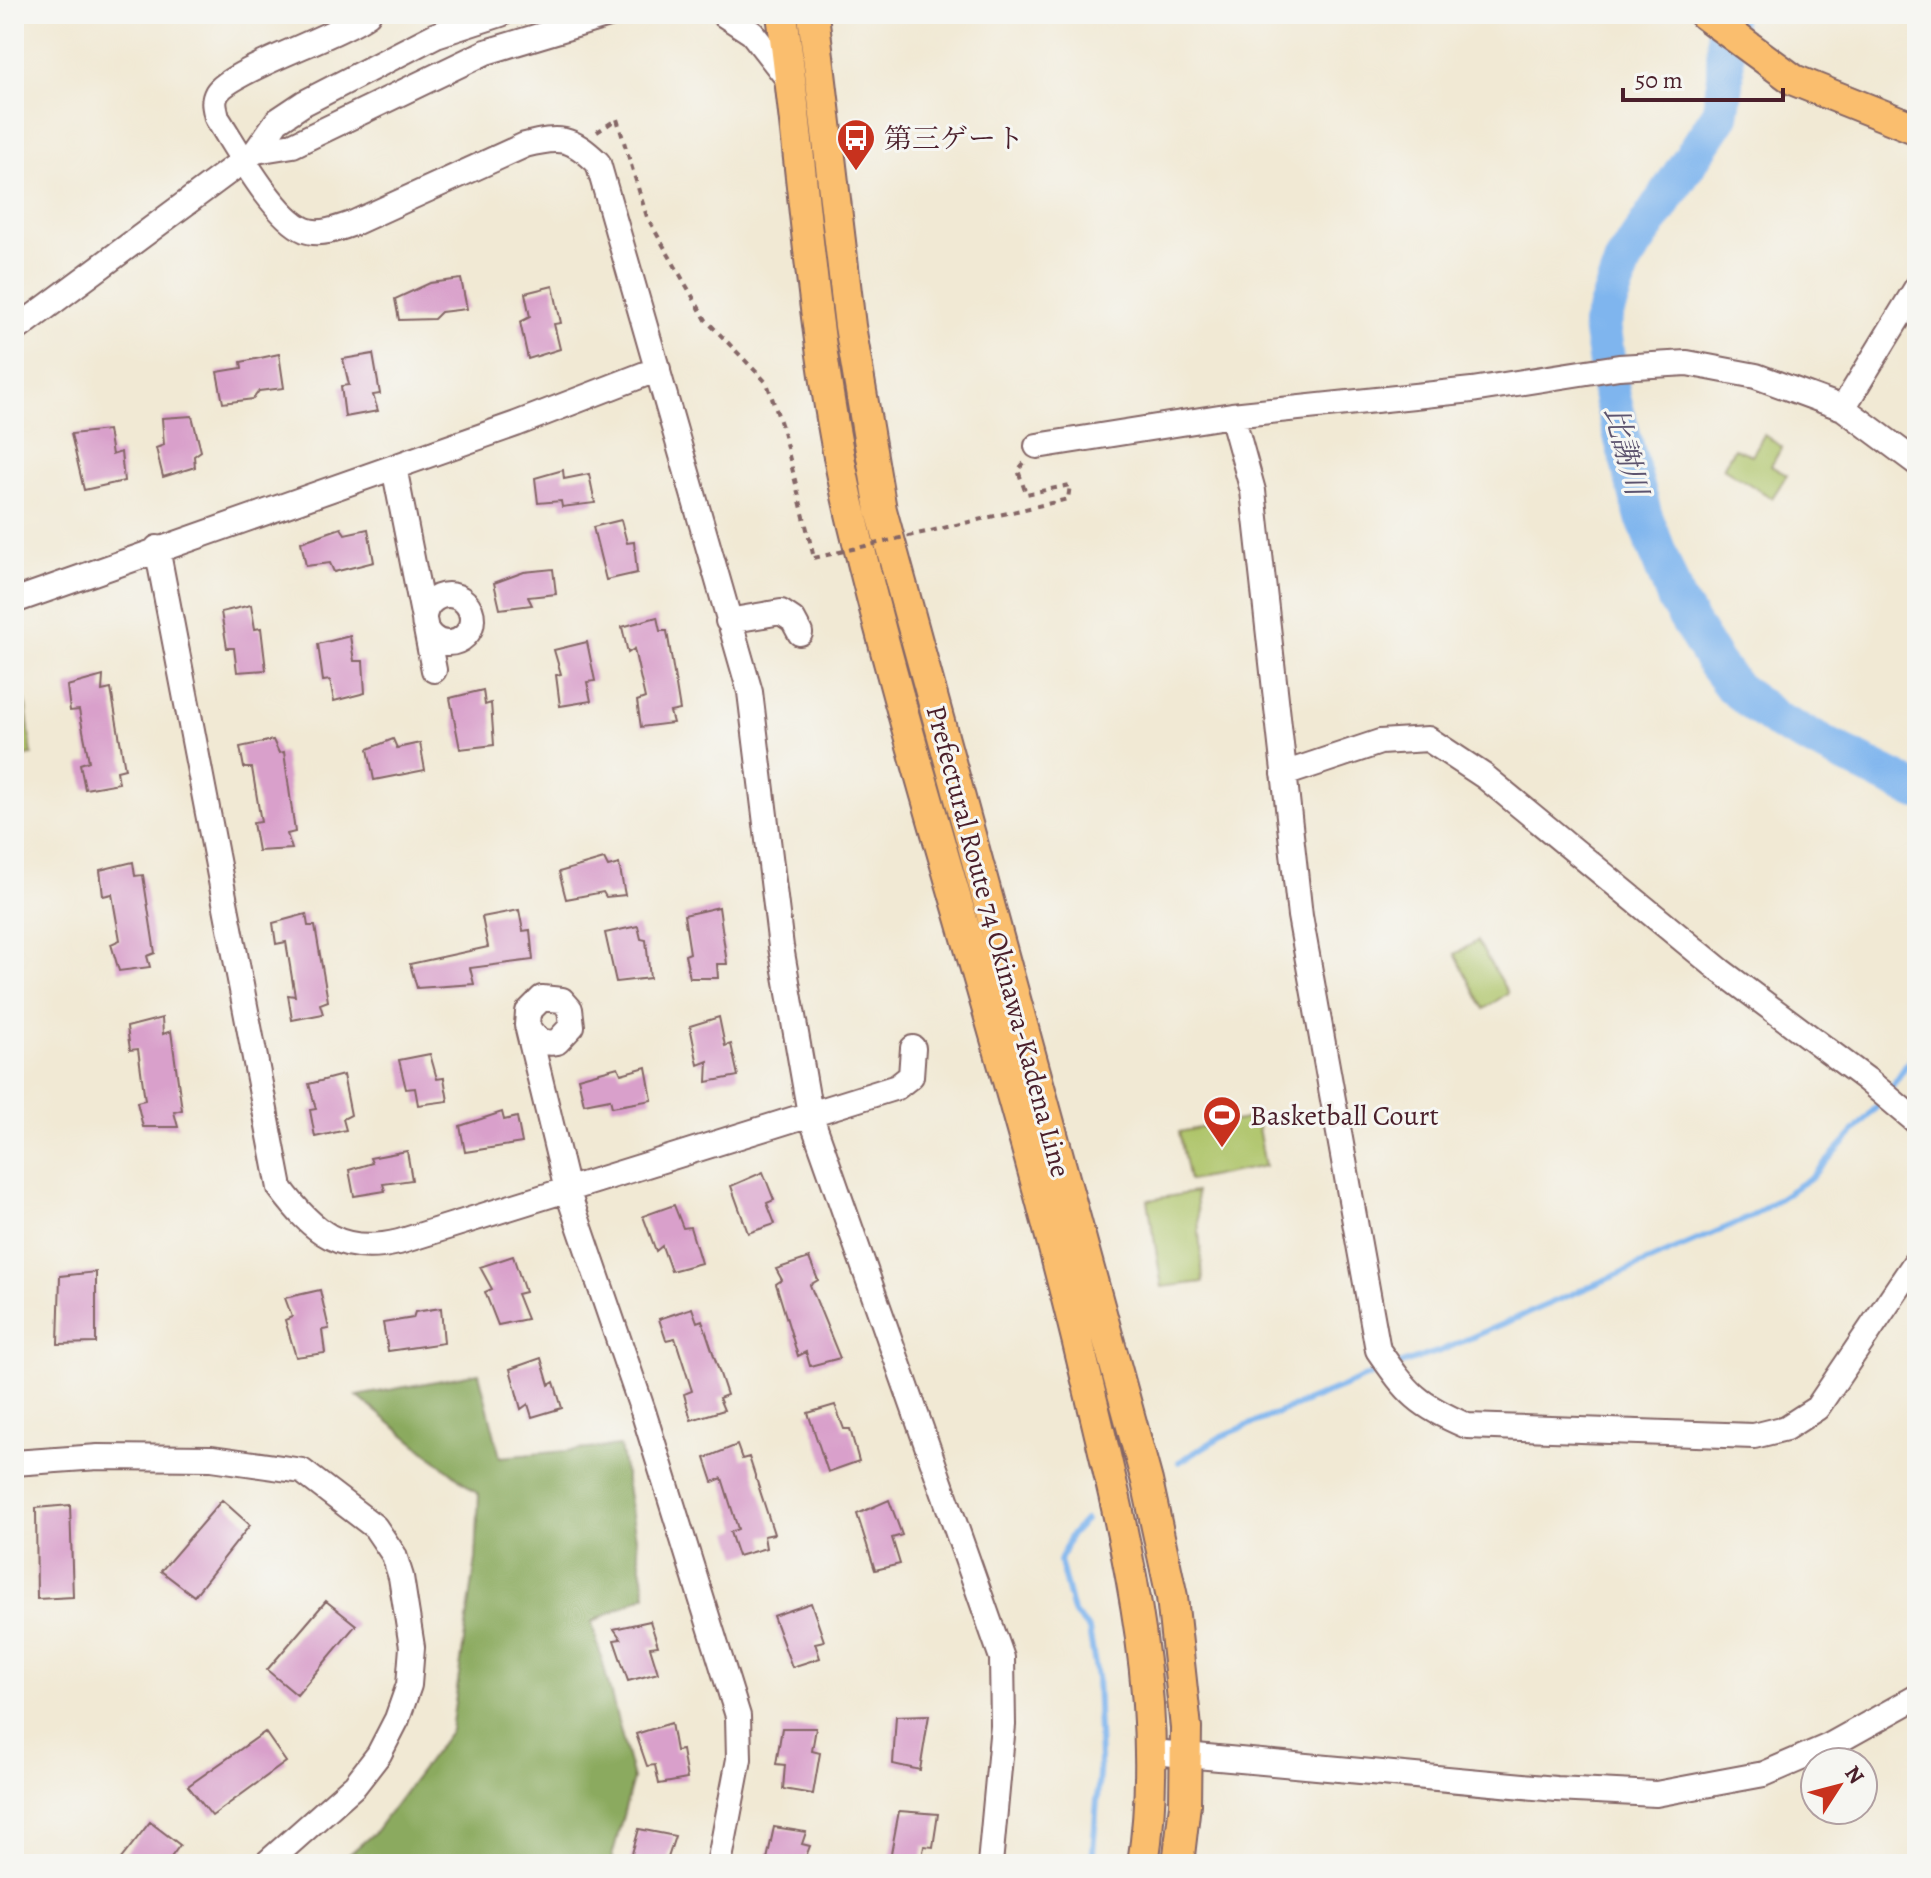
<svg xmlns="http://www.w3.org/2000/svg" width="1931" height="1878" font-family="Alegreya,'Noto Serif JP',serif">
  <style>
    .green { fill: #afc56a; stroke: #7c724a; stroke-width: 2 }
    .forest { fill: #8baa5e; stroke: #6a6444; stroke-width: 2 }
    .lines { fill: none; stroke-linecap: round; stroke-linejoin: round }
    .stream { stroke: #7fb5ee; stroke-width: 6 }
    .river { stroke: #7fb5ee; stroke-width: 38 }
    .building { fill: #d9a0cb }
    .minor-casing { stroke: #846666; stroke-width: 28 }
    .major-casing { stroke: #846666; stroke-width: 34 }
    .path { stroke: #846666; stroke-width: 4; stroke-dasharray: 6 6; stroke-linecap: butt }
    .minor { stroke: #fff; stroke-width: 24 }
    .major { stroke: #fabe6e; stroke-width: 30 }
    .path-bridge { stroke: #846666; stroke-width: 4; stroke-dasharray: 6 6; stroke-linecap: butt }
    .labels { text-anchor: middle; stroke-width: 6; stroke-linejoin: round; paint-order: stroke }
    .poi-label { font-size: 28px; fill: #4a1f2b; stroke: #f6f6f2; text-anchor: start }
    .street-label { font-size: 28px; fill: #4a1f2b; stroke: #f6f6f2 }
    .water-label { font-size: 30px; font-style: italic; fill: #5d546f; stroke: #f6f6f2 }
  </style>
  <rect width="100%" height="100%" fill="#f6f6f2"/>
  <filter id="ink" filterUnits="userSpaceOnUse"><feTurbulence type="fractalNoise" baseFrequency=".0125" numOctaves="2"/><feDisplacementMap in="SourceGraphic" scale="16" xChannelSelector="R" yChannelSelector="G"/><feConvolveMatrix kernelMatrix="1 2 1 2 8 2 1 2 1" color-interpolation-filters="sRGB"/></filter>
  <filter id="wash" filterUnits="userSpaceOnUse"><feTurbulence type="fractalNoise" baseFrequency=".006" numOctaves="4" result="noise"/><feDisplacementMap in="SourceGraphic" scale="32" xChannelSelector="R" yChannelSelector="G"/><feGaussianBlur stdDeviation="1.8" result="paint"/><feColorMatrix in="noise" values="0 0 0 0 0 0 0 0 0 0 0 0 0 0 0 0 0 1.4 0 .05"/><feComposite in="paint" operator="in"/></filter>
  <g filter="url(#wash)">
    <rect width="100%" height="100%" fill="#f1e9d4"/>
    <path class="green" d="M1764,435L1782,447L1771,466L1787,475L1772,498L1723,468L1734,448L1752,455Z
      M25,699L32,755L14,758V701Z
      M1477,941L1508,993L1484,1009L1455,954Z
      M1256,1117L1265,1166L1189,1181L1179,1132Z
      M1196,1192L1203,1282L1162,1287L1148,1200Z"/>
    <path class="forest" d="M479,1373L500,1457L620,1446L646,1595L592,1622L633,1779L610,1864H338L375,1832L451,1730L476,1559L479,1495L357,1396Z"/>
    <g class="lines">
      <path class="stream" d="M1889,1091L1917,1049
        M1398,1365L1440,1351L1751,1217L1813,1176L1883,1100
        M1179,1462L1222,1436L1383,1370
        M1085,1520L1070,1536L1060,1561L1073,1612L1089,1630L1097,1677L1100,1761L1092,1864"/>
      <path class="river" d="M1726,14L1725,84L1720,115L1623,262L1601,325L1612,398L1643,514L1676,600L1715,663L1733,687L1779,722L1917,791"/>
    </g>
    <g id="blocks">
      <path class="building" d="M461,279L467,309L441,312L434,319L399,320L395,299L430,283Z
        M553,286L561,323L554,324L560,349L528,359L520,322L530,317L525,293Z
        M279,354L284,388L259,391L253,399L223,403L217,372L242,368L241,362Z
        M373,354L380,394L373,395L378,411L345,417L341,386L349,385L343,359Z
        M192,416L201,451L194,456L195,467L163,477L156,448L164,445L162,418Z
        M108,430L112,455L121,452L124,481L84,490L71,434Z
        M563,470L564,479L589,474L595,503L562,507L561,501L538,503L535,478Z
        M621,520L627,543L634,542L637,573L606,580L593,527Z
        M341,528L345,534L368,529L374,562L334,572L330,563L306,566L301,542Z
        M553,569L556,594L528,597L532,605L500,609L494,583L524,572Z
        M251,605L255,629L261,628L266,670L237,672L234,648H227L221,612Z
        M657,617L660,631H667L680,710L670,712L673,723L641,727L637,701L645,698L634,649L628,653L622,627Z
        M350,636L354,661H363L365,693L334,701L330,680L323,681L318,644Z
        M587,642L595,681L587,682L591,701L560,706L556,675L561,674L554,650Z
        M103,676L102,691L111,689L125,769L117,771L119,783L85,789L80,764L89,761L79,710L70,711L67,686Z
        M483,690L485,705L491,703L494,745L460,749L450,698Z
        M393,739L397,748L420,743L425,770L374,780L368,749Z
        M273,740L279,753L284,752L295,832L287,834L292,849L258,851L253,823L261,822L252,768H244L240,747Z
        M604,859L608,867L619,864L625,895L606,897L603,892L566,899L559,872Z
        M133,862L135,876L143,875L155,953L147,956L150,967L119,971L111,944L120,940L112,894L103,896L100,870Z
        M719,907L727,964H717L718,978H690L685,955L690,953L684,915Z
        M519,910L523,931L530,930L533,960L470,968L474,984L417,988L410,964L488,947L482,917Z
        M306,914L308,926H315L328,1001L320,1004L323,1014L292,1020L288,995L295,996L286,942L276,944L273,923Z
        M638,926L641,939L646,940L650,978L616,982L605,933Z
        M719,1017L725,1046L731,1044L738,1076L707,1082L708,1061L698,1065L690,1026Z
        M162,1018L163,1034L171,1031L182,1110L174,1112L178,1127H143L137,1102L145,1100L138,1049L130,1050L127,1027Z
        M430,1054L437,1079L444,1078L448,1101L418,1105L415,1088L406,1089L399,1060Z
        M618,1067L621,1074L646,1067L652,1100L612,1107L610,1099L584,1104L578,1078Z
        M343,1075L351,1115L343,1119L346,1130L315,1137L310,1110L316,1109L309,1084Z
        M502,1112L504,1120L517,1117L522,1143L465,1152L460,1126Z
        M407,1151L412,1180L383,1184L385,1191L354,1196L349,1170L372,1163L370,1158Z
        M763,1172L774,1200L767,1203L775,1224L748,1233L731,1186Z
        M674,1205L683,1228L690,1227L701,1263L671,1271L662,1246L656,1251L643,1216Z
        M513,1256L525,1292L517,1294L527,1319L498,1325L485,1292L492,1289L480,1267Z
        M809,1258L818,1280L810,1285L840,1358L810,1366L806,1352L798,1356L776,1284L782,1280L776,1269Z
        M96,1272V1343L58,1344L60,1276Z
        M320,1290L329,1329L322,1330L325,1353L296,1357L285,1320L292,1317L285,1298Z
        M441,1308L444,1343L388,1351L383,1323L413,1318L415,1312Z
        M692,1308L697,1322L702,1320L727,1395L719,1398L724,1410L691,1420L684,1394L692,1391L675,1338L666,1340L659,1319Z
        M541,1358L549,1385L554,1382L562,1408L532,1417L528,1404L521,1409L510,1369Z
        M835,1405L844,1429H850L859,1461L828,1472L808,1413Z
        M737,1445L742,1459L749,1457L774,1534L764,1536L766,1548L738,1556L730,1532L738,1529L722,1478L713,1482L705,1458Z
        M222,1500L250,1525L194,1596L161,1571Z
        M889,1500L902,1535L892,1538L900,1564L875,1570L857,1514Z
        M70,1505L73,1597L37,1599L36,1508Z
        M326,1601L356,1625L297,1695L267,1670Z
        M811,1603L824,1641L815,1643L820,1658L792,1667L773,1616Z
        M650,1621L658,1646L650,1647L658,1673L628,1681L614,1640L621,1639L614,1629Z
        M929,1715L920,1770L893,1764L896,1716Z
        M671,1723L676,1751L682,1750L687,1779L659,1784L655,1765L647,1766L636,1734Z
        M782,1728H816L812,1751L820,1753L813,1794L783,1789L785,1765L776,1764Z
        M265,1732L286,1762L212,1816L188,1786Z
        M899,1811L938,1814L933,1847L924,1846L921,1864H889Z
        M150,1822L180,1845L166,1864H117Z
        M774,1827L806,1832L802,1844L810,1846L803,1864H766Z
        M639,1829L675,1836L666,1864H629Z"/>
    </g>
  </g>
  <g filter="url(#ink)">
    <use href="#blocks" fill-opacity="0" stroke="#846666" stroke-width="2"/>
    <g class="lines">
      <defs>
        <path id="minor" d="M368,14C338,36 231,70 217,93C212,102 215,108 217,118C236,147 273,216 305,230C320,236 340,228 354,223L525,145C560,136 571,137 598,163L750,692L781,947L810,1114L1002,1658L1003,1725L990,1864
          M723,14L752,33L792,84
          M256,151L293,145L486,52L612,14
          M14,331L244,160L256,151L277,121L304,103L436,35L501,14
          M1843,408L1917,287
          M1232,415L1253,491L1300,916L1378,1350C1409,1395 1417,1404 1467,1426L1754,1436L1786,1428L1817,1408L1917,1260
          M1037,446L1232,415L1472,390L1619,367L1687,363L1756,376L1843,408L1917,463
          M394,467L434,670
          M157,548L280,1188C313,1232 341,1256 399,1242L897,1087L911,1076L913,1048
          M424 619a24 24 0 1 1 48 0a24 24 0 1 1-48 0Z
          M14,601L516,424L658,369
          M728,621L781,612L793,620L800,633
          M1284,774L1380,742L1428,739L1484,776L1721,971L1866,1079L1917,1122
          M527,1025C533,1038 543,1045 557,1042L572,1026L570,1009L562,1000L542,998L528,1012L527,1025L567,1190L643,1411L738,1716L739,1759L719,1864
          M14,1463L98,1457L212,1458L302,1471L375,1527L394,1555L401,1577L412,1647L409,1685L397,1719L379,1754L355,1785L266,1864
          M1153,1752L1556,1789L1656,1794L1764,1774L1829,1746L1917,1697"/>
        <path id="major" d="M782,14C805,184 813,355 853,522C923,809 1018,1089 1086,1376C1124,1535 1168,1700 1143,1864
          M813,14L850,326L881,510L1147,1481L1172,1597L1186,1728L1185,1804L1178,1864
          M1704,14L1794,80L1917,129"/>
      </defs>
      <use href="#minor" class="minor-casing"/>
      <use href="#major" class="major-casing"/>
      <path class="path" d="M597,132L617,119L647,217L706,320L767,383L782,427L814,558
        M1024,463L1018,470L1026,494L1070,485L1068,499"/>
      <use href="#minor" class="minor"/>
      <use href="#major" class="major"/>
      <path class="path-bridge" d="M814,558L1068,499"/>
    </g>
  </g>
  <defs>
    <symbol id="bus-pin" viewBox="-11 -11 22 30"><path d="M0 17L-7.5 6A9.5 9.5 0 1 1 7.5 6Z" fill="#c8321e" stroke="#f6f6f2"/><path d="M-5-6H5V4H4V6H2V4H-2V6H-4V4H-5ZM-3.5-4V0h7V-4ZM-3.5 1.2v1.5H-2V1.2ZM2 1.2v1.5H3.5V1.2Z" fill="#fff"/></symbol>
    <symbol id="stadium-pin" viewBox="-11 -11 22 30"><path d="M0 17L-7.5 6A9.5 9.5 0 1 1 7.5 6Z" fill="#c8321e" stroke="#f6f6f2"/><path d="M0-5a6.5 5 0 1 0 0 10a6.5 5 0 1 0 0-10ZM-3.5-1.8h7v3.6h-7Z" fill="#fff"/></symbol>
  </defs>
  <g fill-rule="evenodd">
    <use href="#bus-pin" x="834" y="116" width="44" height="60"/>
    <use href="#stadium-pin" x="1200" y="1093" width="44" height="60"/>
  </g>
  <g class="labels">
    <g class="poi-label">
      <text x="884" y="148">第三ゲート</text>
      <text x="1250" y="1125">Basketball Court</text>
    </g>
    <g class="street-label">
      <text transform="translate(999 941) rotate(75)" y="10">Prefectural Route 74 Okinawa-Kadena Line</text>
    </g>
    <g class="water-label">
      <text transform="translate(1626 451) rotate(75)" y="10">比謝川</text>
    </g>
  </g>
  <rect width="1931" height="1878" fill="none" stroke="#f6f6f2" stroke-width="48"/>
  <g transform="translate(1839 1786) rotate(54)"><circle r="38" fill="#f6f6f2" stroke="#b1a0a2" stroke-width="2"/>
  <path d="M0-6L14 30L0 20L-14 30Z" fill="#c8321e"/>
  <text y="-12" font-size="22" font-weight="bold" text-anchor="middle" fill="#4a1f2b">N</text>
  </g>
  <path d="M1623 88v12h160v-12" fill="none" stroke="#4a1f2b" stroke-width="4"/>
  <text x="1635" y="88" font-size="24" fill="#4a1f2b" stroke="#f6f6f2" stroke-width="6" paint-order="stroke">50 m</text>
</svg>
